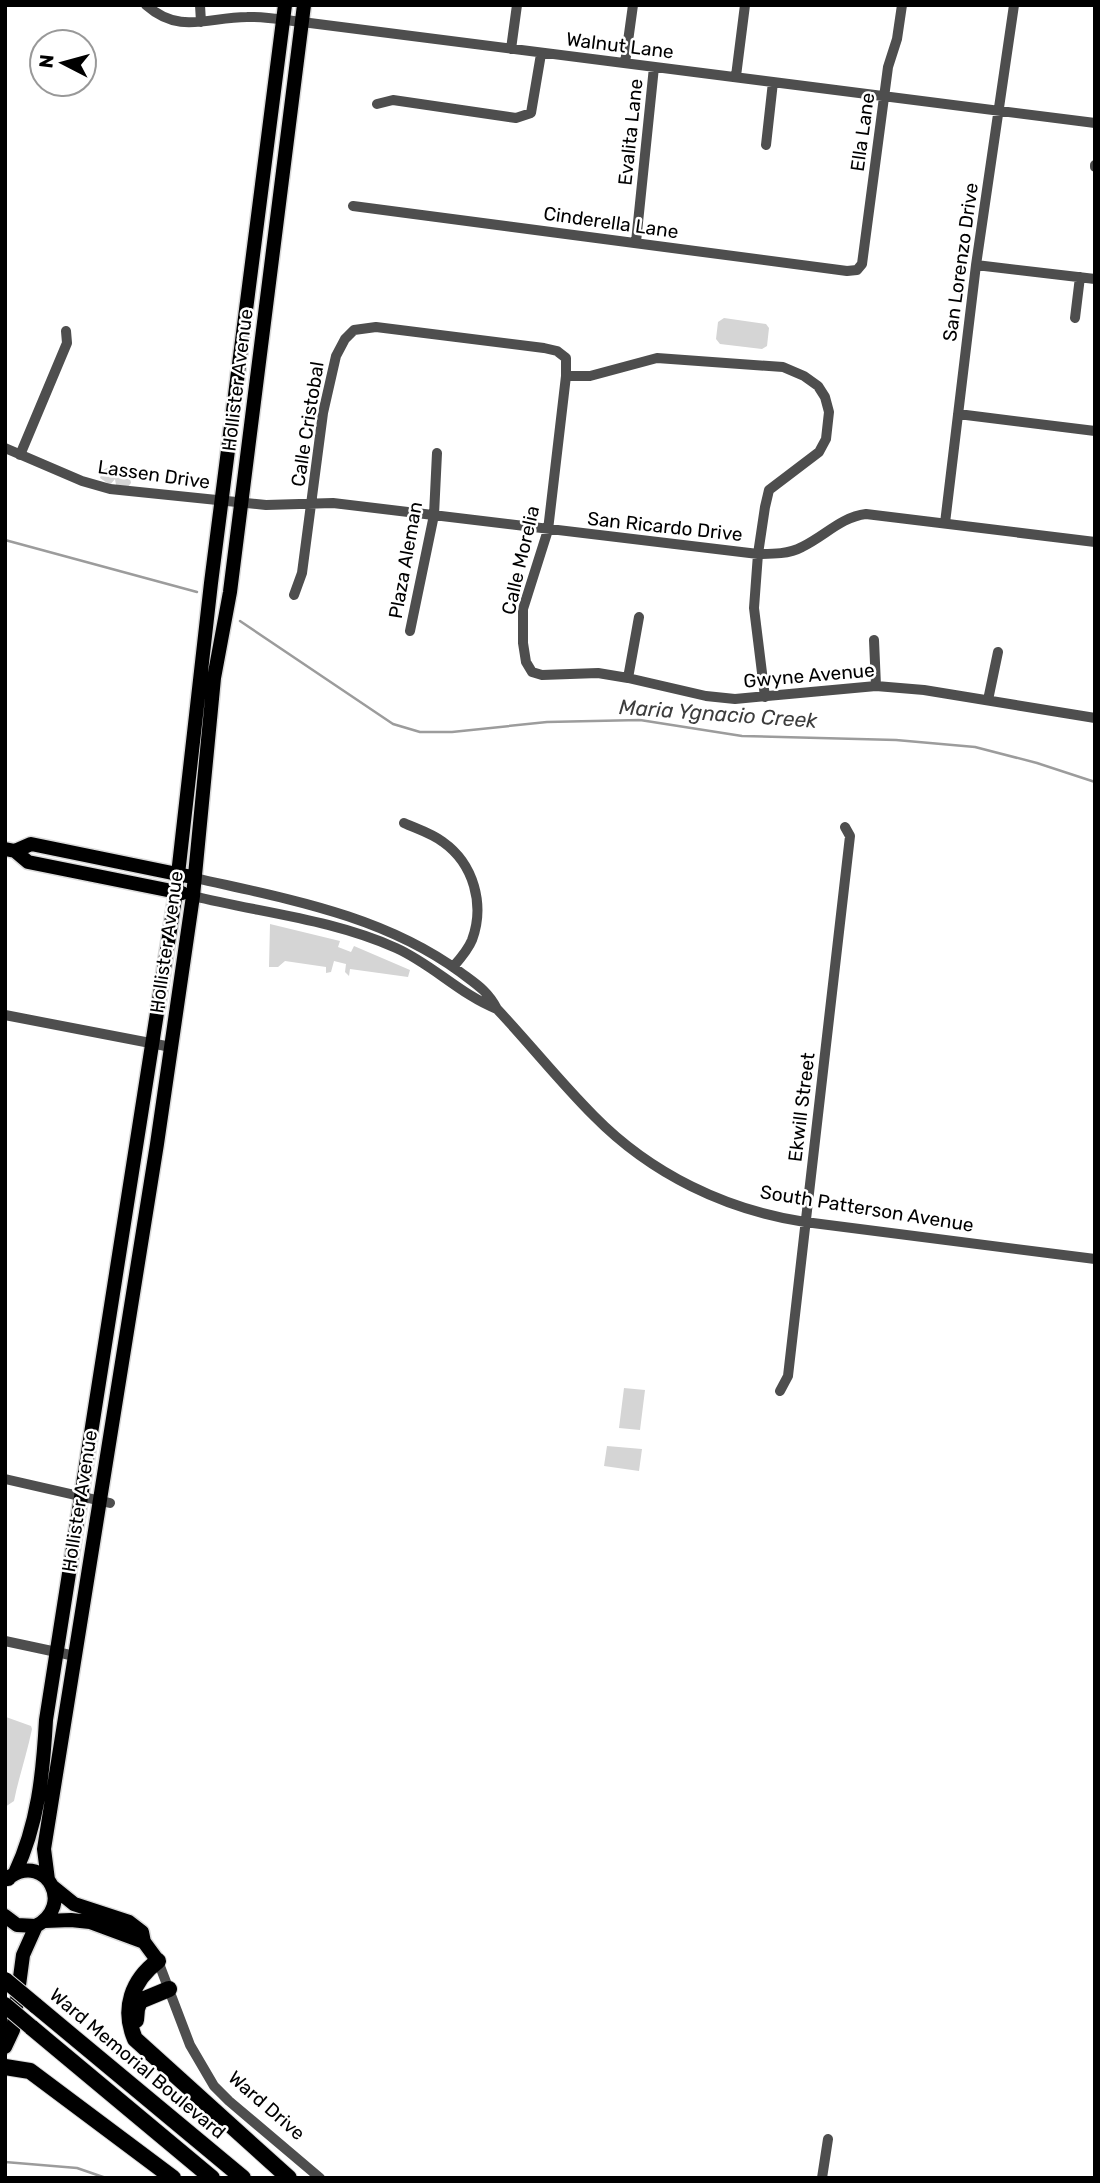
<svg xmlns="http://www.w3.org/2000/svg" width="1100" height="2183" font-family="Rubik,sans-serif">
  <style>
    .green { fill: #d5d5d5 }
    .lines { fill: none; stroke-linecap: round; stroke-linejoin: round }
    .stream { stroke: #9c9c9c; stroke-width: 2.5 }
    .major-casing { stroke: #dbdbdb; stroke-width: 17 }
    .highway-casing { stroke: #dbdbdb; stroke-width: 18 }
    .minor { stroke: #4e4e4e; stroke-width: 10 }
    .major { stroke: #000; stroke-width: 14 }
    .highway { stroke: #000; stroke-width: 16 }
    .highway-bridge-casing { stroke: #dbdbdb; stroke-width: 18; stroke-linecap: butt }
    .highway-bridge { stroke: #000; stroke-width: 16 }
    .labels { text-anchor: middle; stroke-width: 5; stroke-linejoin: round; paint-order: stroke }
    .street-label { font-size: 19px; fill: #000; stroke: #fff }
    .water-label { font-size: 21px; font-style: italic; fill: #3d3d3d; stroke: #fff }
  </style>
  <rect width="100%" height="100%" fill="#fff"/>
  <path class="green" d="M724,318L766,324L769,328L767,346L762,349L720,344L716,339L718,322Z
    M112,465L119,468L120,475L129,472L131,483L127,488L116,485L115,479L110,485L100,478L103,470Z
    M270,924L340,941L338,947L351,952L354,946L410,970L408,977L350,969L349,976L345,972L346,964L334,961L331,972L326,973V967L285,961L278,967H269Z
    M624,1388L645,1390L640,1430L619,1428Z
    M607,1446L642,1449L639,1471L604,1466Z
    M6,1717L31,1726L32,1729C27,1754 19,1776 14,1801L5,1807Z"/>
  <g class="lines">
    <path class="stream" d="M5,540L197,592
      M240,621L393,724L420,732H452L547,722L640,720L742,736L896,740L975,747L1037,763L1095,782
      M5,2162L77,2168L106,2178"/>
    <defs>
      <path id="major" d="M5,849L15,851L28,862L182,893
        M15,851L31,844L187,876
        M15,1873C38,1824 43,1774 46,1720L176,892L211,583L285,5
        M48,1880L44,1849L157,1144L193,896L214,678L230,592L304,5
        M53,1887L74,1904L129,1922L142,1932L144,1942L158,1961
        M5,1916L17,1925L36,1926C75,1905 46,1854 11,1876
        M45,1921L71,1920L90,1922L144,1942
        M5,2047L13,2030L23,1955L36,1926"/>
      <path id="highway" d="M5,1878H8
        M158,1961C132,1980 122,2009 135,2039L289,2178
        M35,2005L243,2178
        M136,2020L137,2009L140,2001L169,1989
        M31,2027L212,2178
        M5,2067L30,2071L173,2178"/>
    </defs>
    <use href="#major" class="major-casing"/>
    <use href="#highway" class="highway-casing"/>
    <path class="minor" d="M146,5C180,35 208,17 247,17C265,16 284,20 302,22L1095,123
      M200,5L201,22
      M511,49L517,5
      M625,63L633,5
      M736,76L745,5
      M377,104L393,100L516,118L531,113L541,54
      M766,145L773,82
      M1095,167V165
      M353,206L847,271L857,270L862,264L888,67L897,39L902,5
      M636,242L654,67
      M976,265L1095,279
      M1075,318L1080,277
      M566,376H590L657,358L783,367L804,376L818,386L825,397L829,412L826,439L819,452L769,490L765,507L758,554L754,608L765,697
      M958,414L1095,431
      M5,448L82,481L110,489L266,505L333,503L758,554C773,554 789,554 802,547C825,536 841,517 866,514L1095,542
      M20,455L67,343L66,331
      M945,523L976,265L1014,5
      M294,595L302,573L323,413L336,356L345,339L354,330L376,327L544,348L557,351L566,358V376L548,530L523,609V643L526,662L532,672L542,675L598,673L628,678L706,696L735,699L876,686L924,690L1095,718
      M410,631L434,515L437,453
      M874,640L876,686
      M628,678L639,617
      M988,700L998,652
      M404,823C417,829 431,833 443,842C474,864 485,905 472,940C468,950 460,959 453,967
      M195,878C287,899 382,915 460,972C476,984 488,991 497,1009C530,1044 560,1082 594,1116C651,1174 726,1210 805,1222L1095,1259
      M193,896C262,913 331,919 396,948C432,964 461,995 497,1009
      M5,1015L171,1047
      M780,1391L788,1376L850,836L845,827
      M5,1479L110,1503
      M5,1641L75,1656
      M158,1961L190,2045L214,2086L229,2101L320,2178
      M822,2178L828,2139"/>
    <use href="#major" class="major"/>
    <use href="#highway" class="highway"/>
    <defs>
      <path id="highway-bridge" d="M5,1980L35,2005
        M5,2005L31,2027"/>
    </defs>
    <use href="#highway-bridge" class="highway-bridge-casing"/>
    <use href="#highway-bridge" class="highway-bridge"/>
  </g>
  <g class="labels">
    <g class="street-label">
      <text transform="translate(620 45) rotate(7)" y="7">Walnut Lane</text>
      <text transform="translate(630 132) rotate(-84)" y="7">Evalita Lane</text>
      <text transform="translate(862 132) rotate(-82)" y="7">Ella Lane</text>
      <text transform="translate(611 222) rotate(8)" y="7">Cinderella Lane</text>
      <text transform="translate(960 262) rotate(-82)" y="7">San Lorenzo Drive</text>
      <text transform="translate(237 380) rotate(-83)" y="7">Hollister Avenue</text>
      <text transform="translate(307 424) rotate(-81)" y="7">Calle Cristobal</text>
      <text transform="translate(154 474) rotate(8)" y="7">Lassen Drive</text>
      <text transform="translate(665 526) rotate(6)" y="7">San Ricardo Drive</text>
      <text transform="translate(405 560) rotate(-80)" y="7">Plaza Aleman</text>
      <text transform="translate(520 560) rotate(-77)" y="7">Calle Morelia</text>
      <text transform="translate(809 675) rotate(-5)" y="7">Gwyne Avenue</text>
      <text transform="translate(166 942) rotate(-82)" y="7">Hollister Avenue</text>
      <text transform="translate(801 1107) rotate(-83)" y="7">Ekwill Street</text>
      <text transform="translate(867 1208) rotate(9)" y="7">South Patterson Avenue</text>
      <text transform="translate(79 1501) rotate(-81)" y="7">Hollister Avenue</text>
      <text transform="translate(138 2063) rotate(40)" y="7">Ward Memorial Boulevard</text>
      <text transform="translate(267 2105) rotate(41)" y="7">Ward Drive</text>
    </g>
    <g class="water-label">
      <text transform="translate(718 714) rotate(4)" y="7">Maria Ygnacio Creek</text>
    </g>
  </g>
  <rect width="1100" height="2183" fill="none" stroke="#000000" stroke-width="14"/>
  <g transform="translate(63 63) rotate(276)"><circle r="33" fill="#ffffff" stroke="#999999" stroke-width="2"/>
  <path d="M0-5L12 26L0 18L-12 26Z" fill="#000000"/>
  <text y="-10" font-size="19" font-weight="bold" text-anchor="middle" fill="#000000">N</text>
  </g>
</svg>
